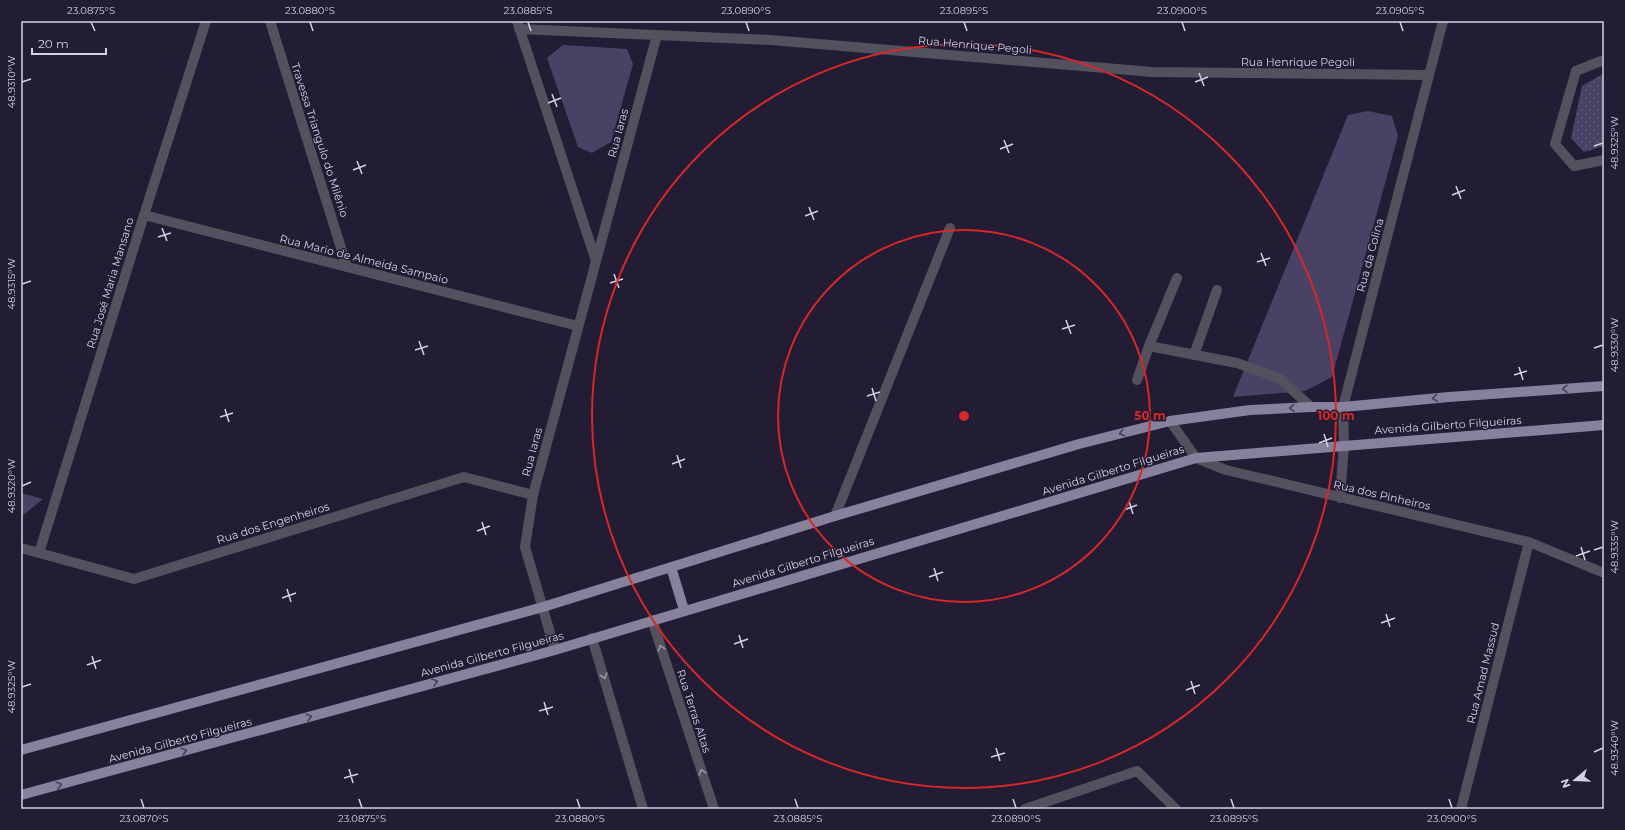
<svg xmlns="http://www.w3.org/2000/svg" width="1625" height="830" font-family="Montserrat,sans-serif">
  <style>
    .green { fill: #4a4264 }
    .park { fill: url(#park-dots) }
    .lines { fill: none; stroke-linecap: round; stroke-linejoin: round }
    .minor { stroke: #54515e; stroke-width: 10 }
    .major { stroke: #87819c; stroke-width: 10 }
    .oneway { stroke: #453f59 }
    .oneway2 { stroke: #9a97a7 }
    .ticks { fill: none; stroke: #d4d1e2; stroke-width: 1.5 }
    .ring { fill: none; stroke: #d62828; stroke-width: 2 }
    .labels { text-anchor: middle; stroke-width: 3; stroke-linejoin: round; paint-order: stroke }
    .street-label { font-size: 11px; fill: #d4d1e2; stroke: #221c35 }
    .centre { fill: #d62828; stroke: #221c35; stroke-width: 2 }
    .ring-label { font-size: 12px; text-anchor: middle; font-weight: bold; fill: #d62828; stroke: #221c35; stroke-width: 3; stroke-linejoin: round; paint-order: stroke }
    .neatline { fill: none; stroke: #d4d1e2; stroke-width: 1.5 }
    .ticks-label { font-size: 10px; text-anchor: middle; fill: #d4d1e2 }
  </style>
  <defs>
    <pattern id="park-dots" width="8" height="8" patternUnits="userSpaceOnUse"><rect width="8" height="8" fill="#4a4264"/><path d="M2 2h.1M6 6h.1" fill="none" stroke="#635c7a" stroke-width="1.8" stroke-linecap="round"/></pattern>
  </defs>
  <rect width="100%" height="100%" fill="#221c35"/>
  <path class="green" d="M563,45L627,49L633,64L611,142L592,153L578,147L547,58Z
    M1368,111L1392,116L1398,136L1332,377L1305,391L1233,397L1348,115Z
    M21,493L43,499L21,517Z"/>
  <path class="park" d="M1601,75L1604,76V146L1584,152L1571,138L1582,86Z"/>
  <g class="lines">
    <path class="minor" d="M270,21L347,267
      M517,21L596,261
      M519,29L771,40L1152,72L1429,75
      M1604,62L1601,61L1576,71L1555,144L1574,166L1604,160
      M144,215L578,326
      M1149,346L1237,363L1279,378L1311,407
      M1194,355L1217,290
      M1137,380L1149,346L1177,278
      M1170,421L1196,458L1226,470L1529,542L1604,573
      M1340,498L1344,445L1343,407L1443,21
      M835,516L950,228
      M21,548L134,579L464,477L533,495
      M39,553L144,215L206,21
      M652,620L714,809
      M592,638L643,809
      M555,650L525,547L533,495L657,35
      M1025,809L1137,771L1176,809
      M1461,809L1529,542"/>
    <path class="major" d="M671,567L684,610
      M21,750L543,607L835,516L1079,444L1170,421L1250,410L1311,407H1343L1449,397L1604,386
      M21,795L555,650L1196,458L1604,425"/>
  </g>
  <defs><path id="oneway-chevron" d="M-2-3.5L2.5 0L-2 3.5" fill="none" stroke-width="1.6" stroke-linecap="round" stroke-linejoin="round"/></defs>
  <g class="oneway">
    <use href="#oneway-chevron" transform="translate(1565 389) rotate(176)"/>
    <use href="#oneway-chevron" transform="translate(1435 398) rotate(175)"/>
    <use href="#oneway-chevron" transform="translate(1292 408) rotate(177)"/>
    <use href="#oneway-chevron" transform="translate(1122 433) rotate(165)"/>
    <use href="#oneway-chevron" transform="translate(435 682) rotate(-15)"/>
    <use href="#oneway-chevron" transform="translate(309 717) rotate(-15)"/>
    <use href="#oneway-chevron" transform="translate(184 751) rotate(-15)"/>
    <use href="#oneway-chevron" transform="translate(59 785) rotate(-15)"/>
  </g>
  <g class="oneway2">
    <use href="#oneway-chevron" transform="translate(661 648) rotate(-108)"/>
    <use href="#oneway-chevron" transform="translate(604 676) rotate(73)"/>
    <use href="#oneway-chevron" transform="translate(702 772) rotate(-108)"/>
  </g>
  <path class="ticks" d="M91,22L95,31M310,22L313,31M528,22L531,31M746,22L749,31M964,22L967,31M1182,22L1185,31M1400,22L1403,31M1199,73L1204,86M22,82L31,79M1195,82L1208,77M552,94L557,107M548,103L561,98M1004,140L1009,153M1594,146L1603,143M1000,149L1013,144M357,161L362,174M353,170L366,165M1456,186L1461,199M1452,195L1465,190M809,207L814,220M805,216L818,211M162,228L167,241M158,237L171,233M1261,253L1266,266M1257,262L1270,258M614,274L619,288M610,283L623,279M22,284L31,281M1066,320L1071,334M1062,329L1075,325M419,341L424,355M1594,348L1603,345M415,350L428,346M1519,367L1523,380M1514,375L1527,371M872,388L876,401M867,396L880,392M225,409L229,422M220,417L233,413M1324,434L1328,447M1319,443L1332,438M677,455L681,468M672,464L685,459M22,486L31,482M1129,501L1133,514M1124,510L1137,505M482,522L486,535M477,531L490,526M1581,547L1585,560M1594,550L1603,547M1576,556L1590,551M934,568L938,581M929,577L943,572M287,589L291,602M282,598L296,593M1386,614L1390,627M1381,623L1395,618M739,635L743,648M734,644L748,639M92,656L96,669M87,665L101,660M1191,681L1195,694M22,687L31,684M1186,690L1200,685M544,702L548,715M539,711L553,707M996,748L1000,761M1594,752L1603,748M991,757L1005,753M349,769L353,783M344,778L358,774M141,799L144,808M359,799L362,808M577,799L580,808M795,799L798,808M1013,799L1016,808M1231,799L1234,808M1449,799L1452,808"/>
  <g class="ring">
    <circle cx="964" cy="416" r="186"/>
    <circle cx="964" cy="416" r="372"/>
  </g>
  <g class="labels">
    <g class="street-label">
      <text transform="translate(975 45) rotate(5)" y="4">Rua Henrique Pegoli</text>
      <text x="1298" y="66">Rua Henrique Pegoli</text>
      <text transform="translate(618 133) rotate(-75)" y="4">Rua Iaras</text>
      <text transform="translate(320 140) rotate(72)" y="4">Travessa Triangulo do Milênio</text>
      <text transform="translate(1370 255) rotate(-75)" y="4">Rua da Colina</text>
      <text transform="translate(364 259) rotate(14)" y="4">Rua Mario de Almeida Sampaio</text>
      <text transform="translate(110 283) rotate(-73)" y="4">Rua José Maria Mansano</text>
      <text transform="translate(1448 425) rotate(-4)" y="4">Avenida Gilberto Filgueiras</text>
      <text transform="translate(532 452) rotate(-75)" y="4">Rua Iaras</text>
      <text transform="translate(1113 470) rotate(-17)" y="4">Avenida Gilberto Filgueiras</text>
      <text transform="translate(1382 495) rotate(13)" y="4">Rua dos Pinheiros</text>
      <text transform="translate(273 523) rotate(-17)" y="4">Rua dos Engenheiros</text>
      <text transform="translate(803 562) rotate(-17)" y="4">Avenida Gilberto Filgueiras</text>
      <text transform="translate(492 654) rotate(-15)" y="4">Avenida Gilberto Filgueiras</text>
      <text transform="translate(1483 673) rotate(-76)" y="4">Rua Amad Massud</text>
      <text transform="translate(694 711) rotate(72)" y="4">Rua Terras Altas</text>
      <text transform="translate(180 740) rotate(-15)" y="4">Avenida Gilberto Filgueiras</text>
    </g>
  </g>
  <circle cx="964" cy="416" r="6" class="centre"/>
  <g class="ring-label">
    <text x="1150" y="420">50 m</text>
    <text x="1336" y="420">100 m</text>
  </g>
  <rect width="1625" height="830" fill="none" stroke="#221c35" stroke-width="44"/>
  <g transform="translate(1575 780) rotate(251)" stroke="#221c35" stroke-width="3" paint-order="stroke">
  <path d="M0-3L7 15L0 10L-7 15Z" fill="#d4d1e2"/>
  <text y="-6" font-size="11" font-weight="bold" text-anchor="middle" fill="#d4d1e2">N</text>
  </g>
  <path d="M32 48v6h74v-6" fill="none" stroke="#d4d1e2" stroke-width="2"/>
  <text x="38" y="48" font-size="12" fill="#d4d1e2" stroke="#221c35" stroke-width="3" paint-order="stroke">20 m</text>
  <rect x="22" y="22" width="1581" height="786" class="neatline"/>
  <g class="ticks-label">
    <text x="91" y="14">23.0875°S</text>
    <text x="310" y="14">23.0880°S</text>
    <text x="528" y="14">23.0885°S</text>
    <text x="746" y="14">23.0890°S</text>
    <text x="964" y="14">23.0895°S</text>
    <text x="1182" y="14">23.0900°S</text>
    <text x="1400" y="14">23.0905°S</text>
    <text transform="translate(11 82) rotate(-90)" y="4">48.9310°W</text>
    <text transform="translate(1614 143) rotate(-90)" y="4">48.9325°W</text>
    <text transform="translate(11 284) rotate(-90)" y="4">48.9315°W</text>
    <text transform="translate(1614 345) rotate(-90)" y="4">48.9330°W</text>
    <text transform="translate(11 486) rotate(-90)" y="4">48.9320°W</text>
    <text transform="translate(1614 547) rotate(-90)" y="4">48.9335°W</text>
    <text transform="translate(11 687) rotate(-90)" y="4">48.9325°W</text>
    <text transform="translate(1614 748) rotate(-90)" y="4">48.9340°W</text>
    <text x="144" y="822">23.0870°S</text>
    <text x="362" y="822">23.0875°S</text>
    <text x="580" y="822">23.0880°S</text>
    <text x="798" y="822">23.0885°S</text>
    <text x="1016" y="822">23.0890°S</text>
    <text x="1234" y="822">23.0895°S</text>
    <text x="1452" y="822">23.0900°S</text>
  </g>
</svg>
